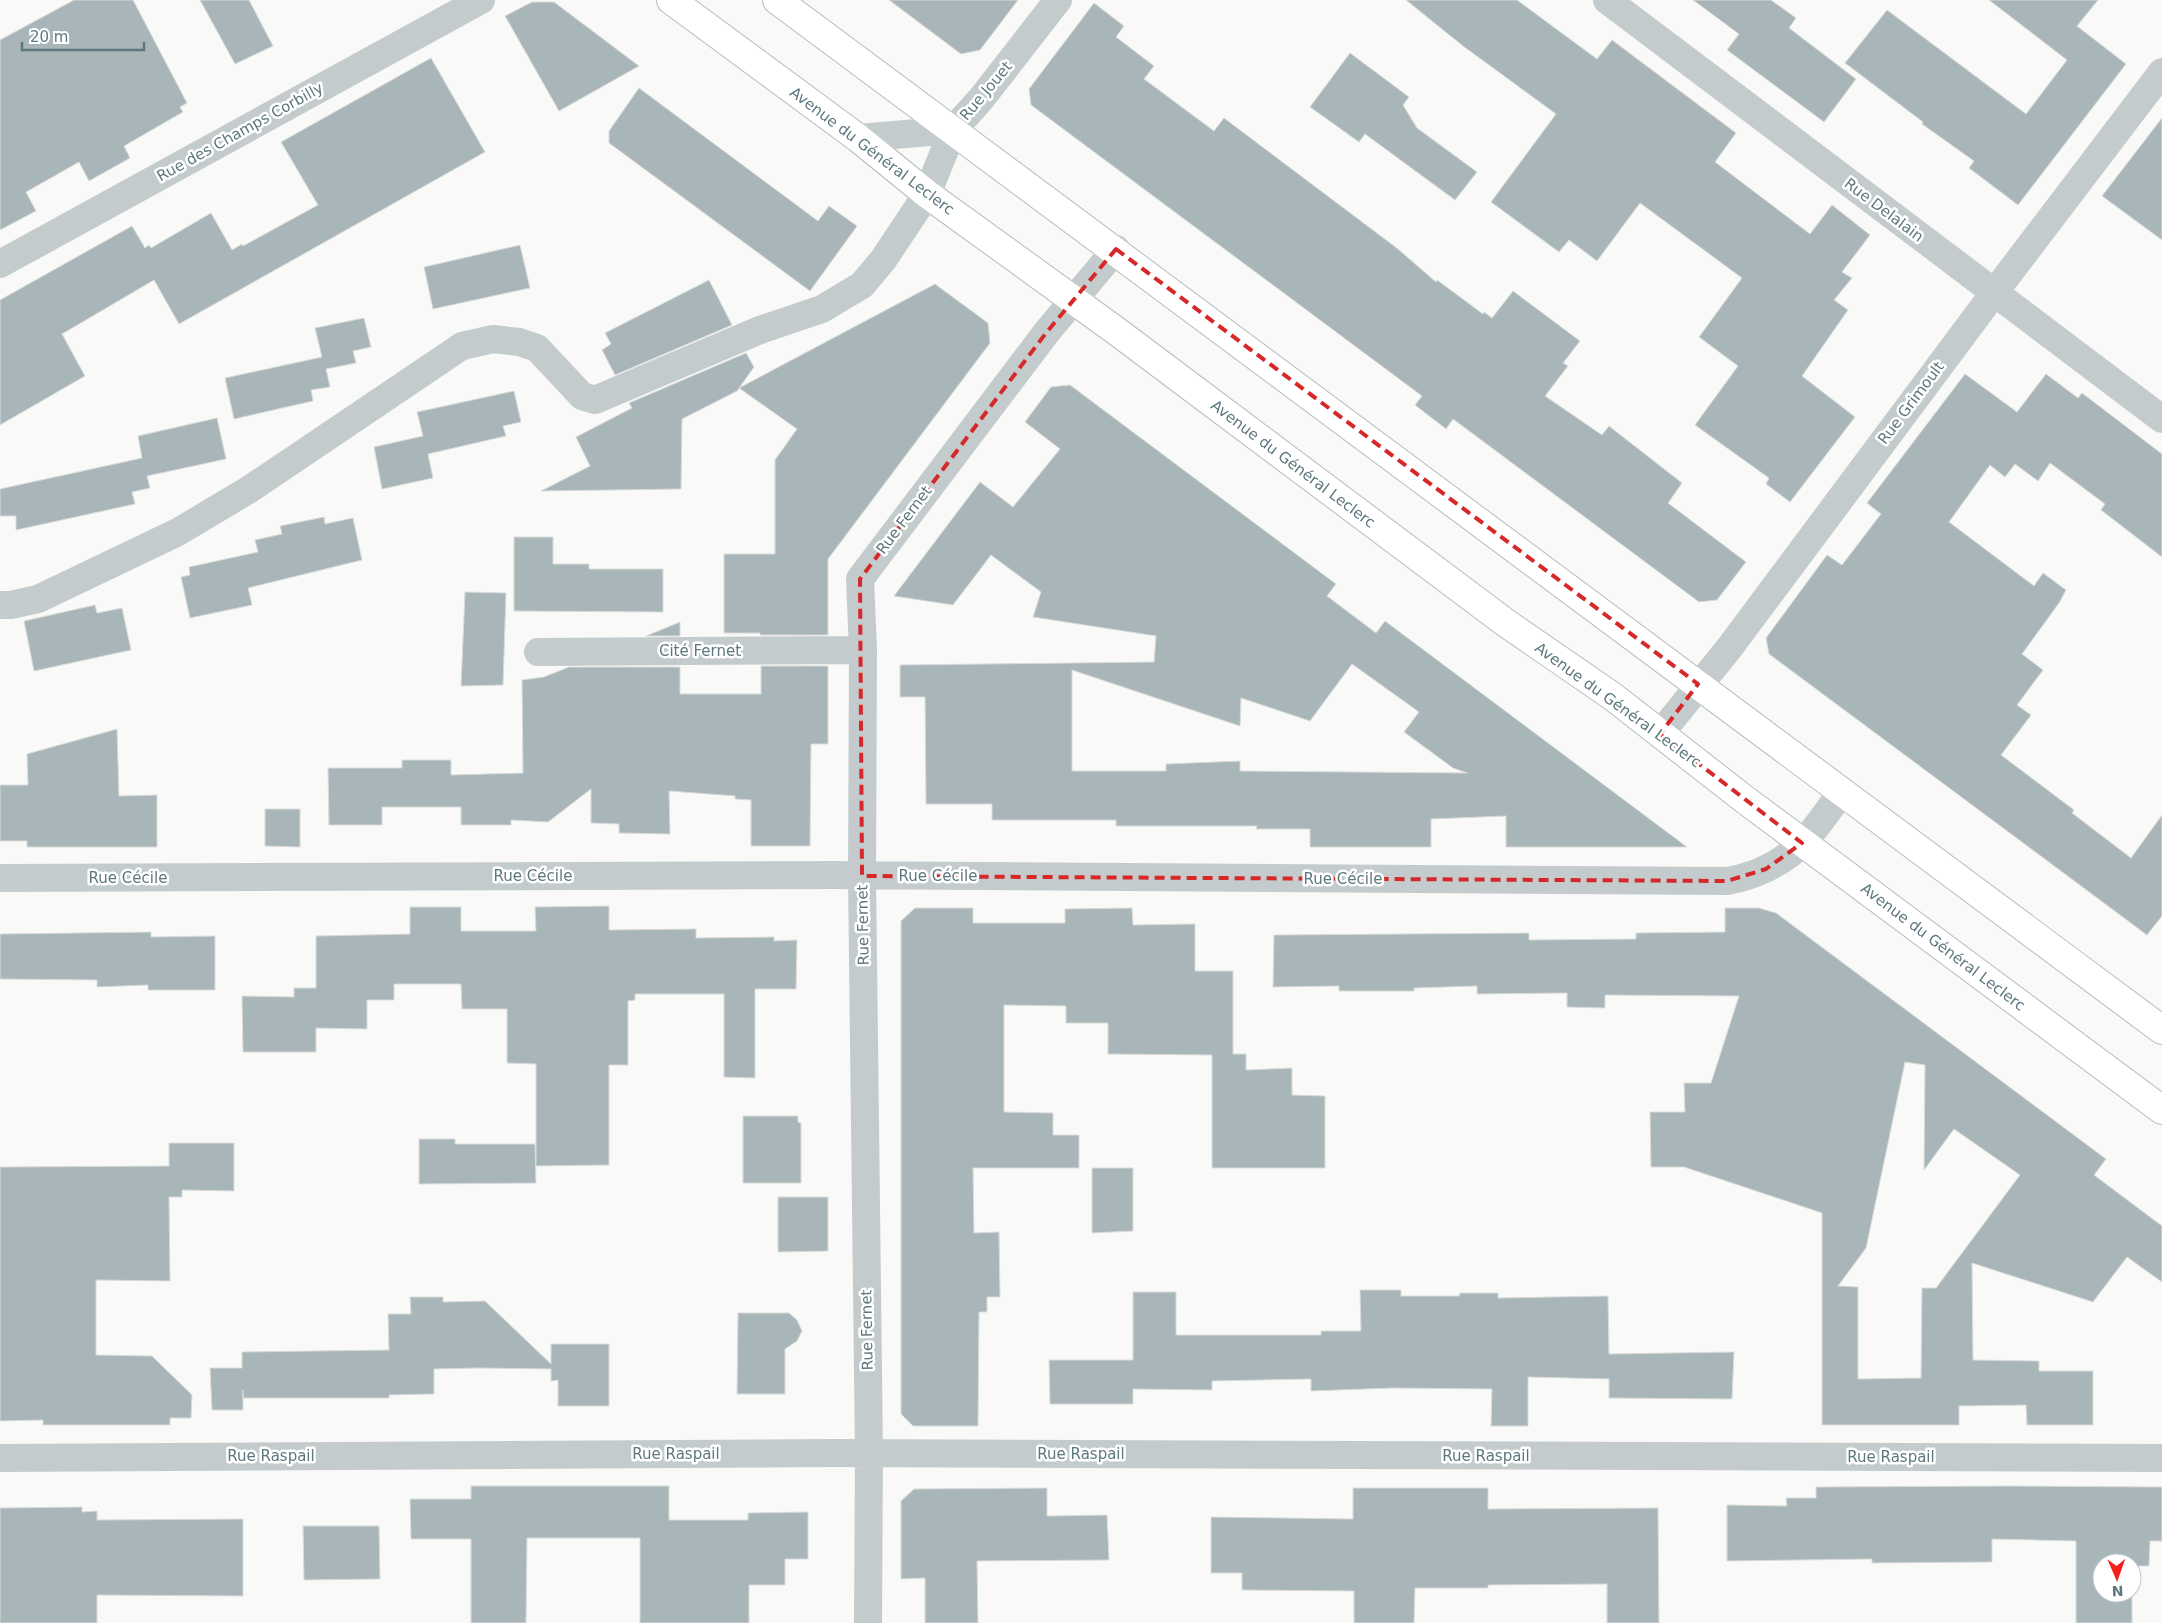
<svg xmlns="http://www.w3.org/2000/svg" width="2162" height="1623" font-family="'DejaVu Sans',sans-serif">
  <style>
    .building { fill: #a8b6ba; stroke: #dbdbd9; fill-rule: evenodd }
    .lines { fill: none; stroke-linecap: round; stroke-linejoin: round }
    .major-casing { stroke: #b5bdc0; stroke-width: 30 }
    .minor { stroke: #c4cbcd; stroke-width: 28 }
    .major { stroke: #fff; stroke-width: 28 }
    .marked { fill: none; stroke: #d62828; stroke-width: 4; stroke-dasharray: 10 6; stroke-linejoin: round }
    .labels { text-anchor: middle; stroke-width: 5; stroke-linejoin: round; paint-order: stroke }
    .street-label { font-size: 15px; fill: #5d777f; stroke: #fff }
  </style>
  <rect width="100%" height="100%" fill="#f9f9f7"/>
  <path class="building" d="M74,0H133L187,103L180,107L183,112L124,146L130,158L89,181L79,162L26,192L36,211L0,230V40Z
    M200,0H249L273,46L235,64Z
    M889,0H1018L980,50L961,54Z
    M1406,0H1517L1597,59L1612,40L1736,133L1715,162L1810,234L1832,205L1870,235L1842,272L1852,278L1834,300L1848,310L1802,376L1855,417L1790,502L1766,484L1769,478L1695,425L1738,366L1699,337L1742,278L1640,203L1597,261L1569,240L1559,252L1491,202L1556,114L1463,46Z
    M1693,0H1771L1796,18L1789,28L1856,79L1824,122L1727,50L1739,34Z
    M1989,0H2098L2077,26L2126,64L2018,205L1969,168L1974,161L1922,124L1923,122L1845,63L1887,10L2026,114L2067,60Z
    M532,2H554L639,66L559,111L505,16Z
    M1094,3L1124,26L1116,37L1154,66L1144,79L1214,131L1224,118L1398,249L1436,282L1437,280L1483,314L1484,312L1492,318L1513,291L1580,341L1563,363L1568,366L1545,396L1602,435L1609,426L1682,483L1668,503L1746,562L1717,600L1699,602L1453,419L1446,429L1415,405L1422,396L1031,105L1029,89Z
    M1350,53L1409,97L1403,105L1417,128L1477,172L1455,200L1365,134L1359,142L1310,107Z
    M431,58L485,152L179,324L154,280L62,334L85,376L0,425V300L132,226L145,248L149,245L151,248L211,213L232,250L242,244L243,246L318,205L281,142Z
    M639,88L818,221L829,206L857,226L810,291L609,143V131Z
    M2162,118V240L2102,196Z
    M520,245L530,288L433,309L424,267Z
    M709,280L732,325L615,375L602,350L611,344L605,333Z
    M935,284L988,323L990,343L828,559V635H760V633H724V554H775V460L797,429L739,388Z
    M364,318L371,347L353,351L356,363L326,369L330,387L311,390L313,401L234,419L225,378L322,357L315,328Z
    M746,353L754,367L737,391L682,419L681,489L541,491L590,466L576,437L632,408L629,403Z
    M1965,374L2017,412L2046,374L2078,398L2082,393L2162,454V557L2101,510L2105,504L2050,463L2038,481L2015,464L2005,477L1990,465L1949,522L2034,586L2043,573L2066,590L2059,603L2022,654L2043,670L2017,705L2031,715L2001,755L2074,810L2072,813L2131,858L2162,815V916L2147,935L1769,654L1766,638L1827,555L1842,565L1881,514L1867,503Z
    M1070,385L1336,584L1327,596L1376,633L1385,621L1687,847H1506V816L1431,819V847H1310V829H1256L1257,826H1116V820H992V804H926L925,697H900V665L1154,662L1156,636L1033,617L1041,592L991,555L953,605L894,596L980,482L1013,507L1060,449L1025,422L1051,387ZM1352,664L1419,712L1404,732L1453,768L1467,773L1240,771V761L1166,764V771H1072V670L1240,726L1241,698L1310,721Z
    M514,391L521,422L503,426L506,436L428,454L433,478L382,489L374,447L423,436L417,412Z
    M217,418L226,459L147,476L150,488L132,492L135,504L16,530V516H0V489L142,458L138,436Z
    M324,517L325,524L353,518L362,560L248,588L252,605L190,618L181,577L190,575L189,567L258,552L255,540L282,534L280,526Z
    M514,537H553V564H589V569H663V612L514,611Z
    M465,592L506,593L503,685L461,686Z
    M95,605L97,613L122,608L131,650L34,671L24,621Z
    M680,622V636H646Z
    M761,666H828V744H811L810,846H751V800L735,799V796L669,791L670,834L619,833V824L591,823V789L548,822L511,820V825H461V807H382V825H329L328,768H402V760H451V775L523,773L522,680L544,677L569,667H680V694H761Z
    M117,729L119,796L157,795V847H27V841H0V785H28L27,754Z
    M265,809H300V847L265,846Z
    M609,906V930L696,929V938L774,937V941L797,940L796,989H755V1078L724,1077V994H635V1000L628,1001V1065H609V1165L536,1166V1064L507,1063V1009H462L461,984H394V1000H367V1029L316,1028V1052H243L242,996L294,997V988H316V936L410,934V907H461V931H536L535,907Z
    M915,908H973V923H1065V909L1132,908L1133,925L1195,924V971H1233V1054H1246V1070L1292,1068V1095L1325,1096V1168H1212V1055L1108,1054V1023H1066V1006L1004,1005V1112L1053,1113V1135H1079V1168H973L974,1233L999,1232L1000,1297H987V1312H979L978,1426H913L901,1414V921Z
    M1725,908H1759L1776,913L2106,1159L2094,1175L2162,1226V1282L2127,1257L2093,1302L1972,1263L1973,1360L2039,1361V1371H2093V1425H2027L2026,1405L1959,1406V1425H1822V1213L1684,1167H1651L1650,1112H1685L1684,1083H1711L1739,996L1605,995V1008L1567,1007V993L1477,994V986L1414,988V991H1339V986L1273,987L1274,935L1529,933V940L1636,939V933L1725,932ZM1905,1062L1925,1065L1924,1170L1954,1129L2020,1175L1936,1288H1922L1921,1378L1858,1379V1287L1838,1286L1866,1248Z
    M151,932V937L215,936V990H148V985L97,987V980L0,979V934Z
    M743,1116H798V1122L801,1123V1183H743Z
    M419,1139H455V1144H535L536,1183L419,1184Z
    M169,1143H234V1191L182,1190V1197H169L170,1281L96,1280V1355L152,1356L192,1395L191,1418H170V1425H43V1420L0,1421V1167L169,1166Z
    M1092,1168H1133V1231L1092,1233Z
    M778,1197H828V1251L778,1252Z
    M1360,1290H1401V1296H1459L1460,1293H1498V1298L1608,1296L1609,1354L1734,1352L1732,1399L1609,1398V1379L1528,1377V1426H1491L1492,1389L1393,1388L1311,1391V1379L1212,1381V1390L1133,1389V1404H1050L1049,1360H1133V1292H1176V1335H1321V1331H1361Z
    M410,1297H443V1302L485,1301L551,1364V1344H609V1406H558V1380L551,1381V1369L478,1368L434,1369V1394L389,1395V1398H243V1390V1410H212L210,1368H242V1352L389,1350L388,1314H411Z
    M738,1313H789L797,1320L802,1331L797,1341L785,1349V1394H737Z
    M471,1486H669V1520H748V1513L808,1512V1559H785V1585H749V1623H640V1538H527L526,1623H471V1539H411L410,1499H471Z
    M2011,1486L2162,1487V1541H2150L2149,1566H2132V1563H2102V1593L2132,1592V1623H2076V1541L1992,1539V1562L1872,1563V1559L1727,1561V1505L1787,1506L1786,1498H1816V1487Z
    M1047,1488V1516L1107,1515L1109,1560L977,1561L978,1623H925V1578L901,1579V1501L914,1489Z
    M1353,1488H1488V1509L1658,1508L1659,1623H1607V1584L1488,1585V1588H1415L1414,1623H1354V1591L1242,1590V1573H1211V1517L1353,1519Z
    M82,1507V1512L97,1511V1520L243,1519V1596L97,1595V1623H0V1508Z
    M303,1526H379L380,1579L304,1580Z"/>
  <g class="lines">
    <defs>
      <path id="major" d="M671,0L858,138L927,194L1115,330L1506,623L1612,696L1744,799L2162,1110
        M777,0C1240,341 1699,688 2162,1030"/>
    </defs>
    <use href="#major" class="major-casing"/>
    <path class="minor" d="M1607,0L2162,419
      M858,138L953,130L981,99L1058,0
      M0,264L481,0
      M0,605H11L38,599L178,532L250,489L462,346L493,339L519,342L537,348L582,396L595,400L760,330L822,309L862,285L883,260L927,194L953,130
      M538,652L863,650
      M1660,734L1730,647L1994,293L2162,72
      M0,878L833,875L1727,881C1755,876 1783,863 1803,842C1817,828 1829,809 1841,793
      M0,1458L832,1453L2162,1458
      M868,1623L869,1454L862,876L863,650L860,579L1046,333L1116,249"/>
    <use href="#major" class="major"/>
  </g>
  <path class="marked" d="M1116,249L1698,684L1660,734L1802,843L1766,869L1727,881L862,876L860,579L1046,333Z"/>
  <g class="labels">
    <g class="street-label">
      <text transform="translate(986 91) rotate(-50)" y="5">Rue Jouet</text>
      <text transform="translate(240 132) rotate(-29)" y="5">Rue des Champs Corbilly</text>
      <text transform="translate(872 151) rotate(37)" y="5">Avenue du Général Leclerc</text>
      <text transform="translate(1884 210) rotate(37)" y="5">Rue Delalain</text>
      <text transform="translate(1911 403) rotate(-53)" y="5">Rue Grimoult</text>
      <text transform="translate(1293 464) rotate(37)" y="5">Avenue du Général Leclerc</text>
      <text transform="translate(904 520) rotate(-53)" y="5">Rue Fernet</text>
      <text x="700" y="656">Cité Fernet</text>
      <text transform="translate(1618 705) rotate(36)" y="5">Avenue du Général Leclerc</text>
      <text x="533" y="881">Rue Cécile</text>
      <text x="938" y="881">Rue Cécile</text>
      <text x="128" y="883">Rue Cécile</text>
      <text x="1343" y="884">Rue Cécile</text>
      <text transform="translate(863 925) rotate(-91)" y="5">Rue Fernet</text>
      <text transform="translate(1943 947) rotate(37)" y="5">Avenue du Général Leclerc</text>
      <text transform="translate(867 1330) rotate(-91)" y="5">Rue Fernet</text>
      <text x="676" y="1459">Rue Raspail</text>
      <text x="1081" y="1459">Rue Raspail</text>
      <text x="271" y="1461">Rue Raspail</text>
      <text x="1486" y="1461">Rue Raspail</text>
      <text x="1891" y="1462">Rue Raspail</text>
    </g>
  </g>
  <g transform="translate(2117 1578) rotate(178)"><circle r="24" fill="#ffffff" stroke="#bec9cc"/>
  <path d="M0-4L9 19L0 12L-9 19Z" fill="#f51f1b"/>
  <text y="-8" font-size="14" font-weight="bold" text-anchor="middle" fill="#5d777f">N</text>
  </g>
  <path d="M22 42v8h122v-8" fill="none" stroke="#5d777f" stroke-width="2.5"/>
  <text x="30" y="42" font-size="15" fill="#5d777f" stroke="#ffffff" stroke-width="4" paint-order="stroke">20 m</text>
</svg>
